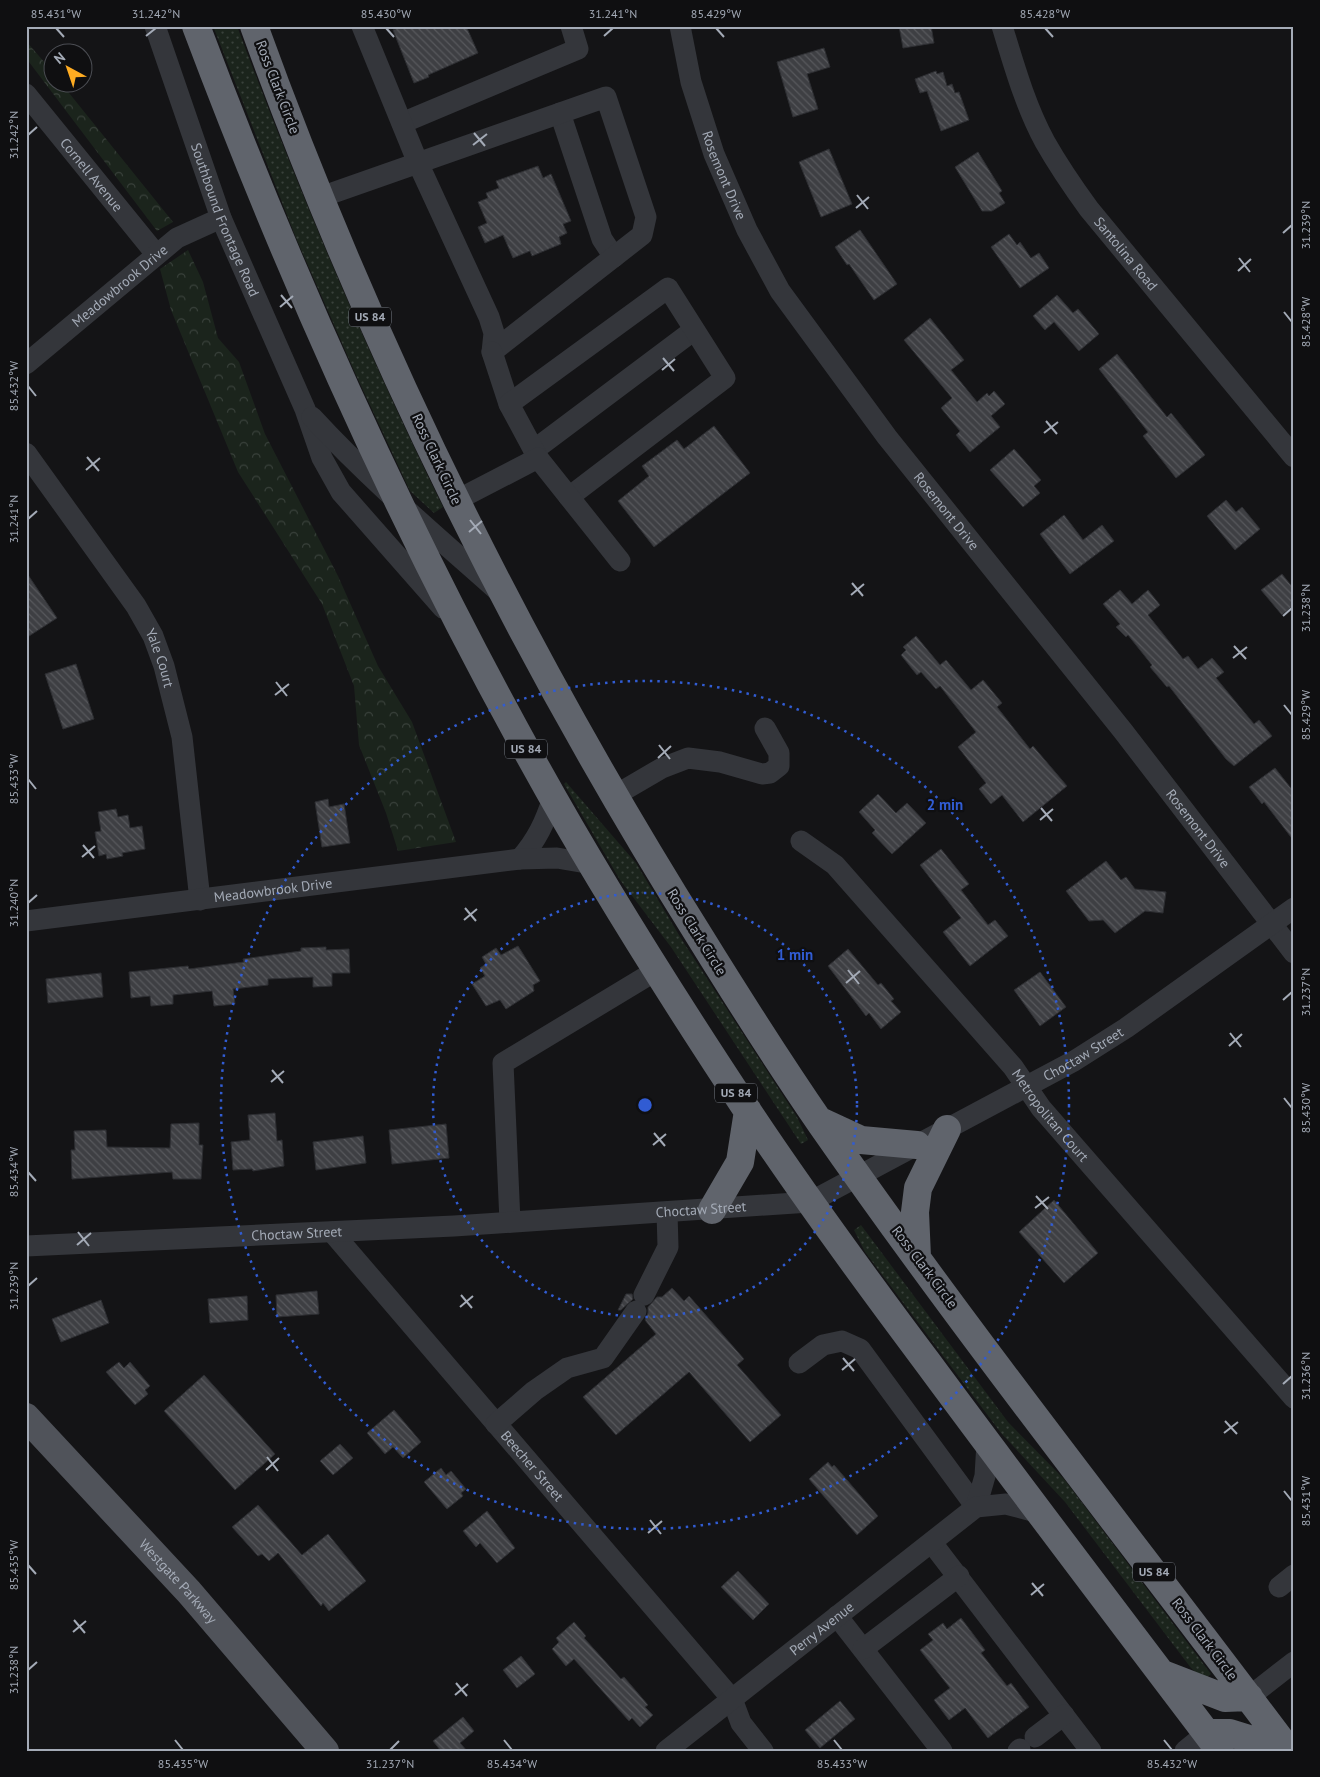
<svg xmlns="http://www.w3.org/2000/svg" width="1320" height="1777" font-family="'PT Sans',sans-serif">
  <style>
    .grass { fill: url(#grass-dots) }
    .forest { fill: url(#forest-crowns) }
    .building { fill: url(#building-back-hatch); stroke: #2d2e32 }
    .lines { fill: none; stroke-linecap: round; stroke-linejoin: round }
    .minor { stroke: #34363b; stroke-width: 21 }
    .major { stroke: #50535a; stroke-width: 28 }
    .highway { stroke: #60646c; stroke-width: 28 }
    .ticks { fill: none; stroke: #a4abb7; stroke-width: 2 }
    .ring { fill: none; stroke: #315cd3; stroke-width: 2.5; stroke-dasharray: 2.5 5 }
    .labels { text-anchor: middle; stroke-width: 4.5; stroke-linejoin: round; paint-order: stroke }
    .shield { fill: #0f0f11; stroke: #777c85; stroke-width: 1 }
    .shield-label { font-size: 12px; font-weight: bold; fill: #a4abb7 }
    .street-label { font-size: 14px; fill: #a4abb7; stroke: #0f0f11 }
    .centre { fill: #315cd3; stroke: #0f0f11; stroke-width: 2.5 }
    .ring-label { font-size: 15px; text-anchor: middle; font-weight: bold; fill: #315cd3; stroke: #0f0f11; stroke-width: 4.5; stroke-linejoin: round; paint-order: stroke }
    .neatline { fill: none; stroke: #a4abb7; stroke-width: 2 }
    .ticks-label { font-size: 12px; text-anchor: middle; fill: #a4abb7 }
  </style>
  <defs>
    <pattern id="grass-dots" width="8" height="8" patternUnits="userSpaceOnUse" patternTransform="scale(1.25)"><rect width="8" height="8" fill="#1b241c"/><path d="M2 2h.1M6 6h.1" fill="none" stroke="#39413b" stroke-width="1.8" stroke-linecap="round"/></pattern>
    <pattern id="forest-crowns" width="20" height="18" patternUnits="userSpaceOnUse" patternTransform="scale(1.25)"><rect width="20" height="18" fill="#1b241c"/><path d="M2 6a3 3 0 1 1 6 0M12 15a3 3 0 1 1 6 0" fill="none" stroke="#39413b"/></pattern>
    <pattern id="building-back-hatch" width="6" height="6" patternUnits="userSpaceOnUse" patternTransform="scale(1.25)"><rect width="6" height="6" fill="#3e3f43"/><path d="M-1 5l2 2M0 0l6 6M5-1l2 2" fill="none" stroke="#57585c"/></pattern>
  </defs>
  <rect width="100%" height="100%" fill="#141416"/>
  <path class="grass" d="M213,26H237C298,190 366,350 443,507L434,513L410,491L356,375L296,238Z
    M566,782L636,863L682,940L797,1117L808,1140L801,1144L671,947L620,880L564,784Z
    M861,1225L1008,1422L1064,1479L1211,1674L1204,1680L1191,1668L1065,1502L1001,1433L865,1252L854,1230Z"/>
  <path class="forest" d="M26,41L52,71V82L61,83L173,222L157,231L26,58Z
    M188,250L203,282L218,338L239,362L265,434L338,576L378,666L412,722L456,842L398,851L386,813L359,745L354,686L322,604L238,472L171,310L160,269Z"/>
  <path class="building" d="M403,26H466L478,53L428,75L429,77L414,83L393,30Z
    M899,26H931L934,43L903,48Z
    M824,48L830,67L807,74L818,109L793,117L777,62Z
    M936,71L937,74L943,72L947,86L952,84L955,93L959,92L969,120L941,131L927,91L920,93L915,79Z
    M829,149L852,204L821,217L799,162Z
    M978,152L1002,191L999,193L1005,203L992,211H982L955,167Z
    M538,166L543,178L551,174L571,221L563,224L567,233L559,237L561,244L532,256L530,251L513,258L503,235L485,243L478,227L487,223L478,202L488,198L486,193L499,188L496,181Z
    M860,230L897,284L874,300L849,264L847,265L835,247Z
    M1009,234L1017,245L1020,242L1031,258L1039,253L1049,268L1020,288L991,247Z
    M1057,295L1073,313L1078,309L1099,334L1079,351L1054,322L1045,330L1033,316Z
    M930,318L964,360L951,370L977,402L987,393L989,396L994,391L1005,404L991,416L1000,427L970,452L956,435L960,431L941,408L952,398L904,340Z
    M1117,354L1167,417L1171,413L1205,455L1176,478L1143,436L1148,432L1099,369Z
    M714,426L750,473L654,547L618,501L649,476L642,466L677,440L684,449Z
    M1014,449L1041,480L1034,486L1040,493L1023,507L990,470Z
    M1226,500L1236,512L1242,507L1260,529L1235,550L1207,516Z
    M1064,515L1083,540L1102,525L1114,541L1070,574L1040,534Z
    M26,572L57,618L26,638Z
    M1282,574L1294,589V605L1282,615L1261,590Z
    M1120,590L1132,604L1148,590L1160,605L1148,615L1183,659L1188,656L1198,669L1212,658L1224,672L1216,678L1254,724L1259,720L1272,736L1234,766L1226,759L1169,686L1167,687L1150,667L1152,665L1128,635L1126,637L1116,627L1120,624L1103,604Z
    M916,636L940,665L946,660L971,690L983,680L1002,703L997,707L1030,749L1033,746L1067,786L1023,822L1002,795L991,804L979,789L986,783L958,747L976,732L940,686L936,689L921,672L917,675L901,655L906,650L903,647Z
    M76,664L94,719L63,729L45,674Z
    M1275,768L1294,792V841L1264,802L1262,804L1249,787Z
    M878,794L896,813L907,803L926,823L892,854L872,833L875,830L859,812Z
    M328,799L329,807L344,804L350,843L322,847L315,802Z
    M116,809L118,817L128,815L130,828L142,826L145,849L122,853L123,856L107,859L106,854L99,856L95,832L101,831L98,812Z
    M941,849L969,884L961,890L988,925L995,920L1008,936L970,966L943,932L961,918L920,865Z
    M1106,861L1121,880L1126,877L1135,889L1166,892L1163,913L1145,911L1115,933L1103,920L1089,921L1066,891Z
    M518,946L540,981L533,985L534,991L506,1009L500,1000L486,1006L472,984L485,976L480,968L486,964L482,957L496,948L501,955Z
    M326,947V950L349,949L350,973H332V986L313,987V977L268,979V985L233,989L235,1004L214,1006L212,991L173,995V1004L151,1006L150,996L131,998L129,972L188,966L189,969L244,962L243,959L301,951V948Z
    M848,949L878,985L881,983L894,999L891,1001L901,1012L881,1029L869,1013L866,1016L828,966Z
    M1040,972L1066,1007L1040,1026L1014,990Z
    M101,973L103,997L48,1003L46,979Z
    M275,1113L277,1141L282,1140L284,1166L253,1171L252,1169L233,1170L231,1142L250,1140L248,1115Z
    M199,1123V1145H203L201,1179H173L172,1172L72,1179L71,1150H75L74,1131L106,1130L107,1147L170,1148L171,1124Z
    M446,1124L449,1158L392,1164L389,1130Z
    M363,1136L366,1163L316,1170L313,1142Z
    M1054,1200L1098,1253L1064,1283L1019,1232Z
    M672,1288L684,1301L689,1296L744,1359L737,1365L781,1415L750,1442L689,1372L616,1435L583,1397L656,1334L645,1320L648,1313V1307L657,1297H662Z
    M317,1291L319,1314L277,1317L276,1295Z
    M626,1294H632L633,1299L621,1310H618Z
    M247,1296L248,1320L210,1323L208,1299Z
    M101,1300L109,1323L61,1342L52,1319Z
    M119,1362L124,1368L130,1362L150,1386L145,1390L148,1394L135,1405L106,1372Z
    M204,1375L275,1454L235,1490L164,1411Z
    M394,1410L421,1442L403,1458L393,1447L385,1454L367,1433Z
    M340,1444L353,1458L333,1475L320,1461Z
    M828,1462L832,1467L834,1465L878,1516L857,1535L809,1479Z
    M441,1468L446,1475L451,1471L466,1489L461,1493L463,1496L447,1509L424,1482Z
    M258,1505L302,1555L328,1534L366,1581L329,1611L323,1603L321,1606L278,1553L269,1561L262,1554L258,1556L232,1527Z
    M487,1511L515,1548L497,1563L480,1543L476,1547L463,1531Z
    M738,1571L769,1604L753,1620L721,1587Z
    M961,1618L985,1650L981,1653L1007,1686L1011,1683L1029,1707L988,1738L965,1708L949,1720L934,1700L950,1688L920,1650L933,1640L928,1634L943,1623L947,1629Z
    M574,1622L586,1636L584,1638L621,1679L624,1677L648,1705L645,1707L653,1715L640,1727L632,1718L629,1721L574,1659L566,1666L552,1649L559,1642L556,1638Z
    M521,1656L535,1674L517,1688L503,1670Z
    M840,1701L855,1719L820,1748L805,1730Z
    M463,1717L474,1731L460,1743L467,1751H441L433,1741Z"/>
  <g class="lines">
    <g class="minor">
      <path id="s1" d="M155,26L221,218L305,409L322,458L341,492L443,608"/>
      <path id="s2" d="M680,26L691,82L714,154L747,230L780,291L887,437L1123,731L1294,953"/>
      <path id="s3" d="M1002,26C1014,65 1025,105 1045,142C1058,165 1073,187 1089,209L1294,457"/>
      <path id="s4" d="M26,94L156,254"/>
      <path d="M560,113L602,239L614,257"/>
      <path d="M402,123L578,49L571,26"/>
      <path d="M321,197C416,164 511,130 606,97L646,217L642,235L492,352L494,333L489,317L418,163L362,26"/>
      <path d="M492,352L509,404"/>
      <path id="s5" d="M26,364L177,238L221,218"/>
      <path d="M312,417C370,480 435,535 499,592"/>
      <path d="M534,450L694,330"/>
      <path id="s6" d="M26,453L136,606L153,636L164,666L182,737L200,900"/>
      <path d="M538,458L509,404L668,288L725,378L569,497"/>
      <path d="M457,500L538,458L620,561"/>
      <path d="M614,796L662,768L688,758L720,762L762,774L770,773L779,766V753L765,728"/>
      <path id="s7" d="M801,841L835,865L1013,1067L1041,1108L1294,1398"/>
      <path d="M520,859C537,840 545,822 553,798"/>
      <path id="s8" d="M26,921L520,859L557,858L592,864"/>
      <path d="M510,1222L503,1063L657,970"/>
      <path id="s9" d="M332,1232L732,1699L741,1723L763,1751"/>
      <path id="s10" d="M26,1246L454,1226L810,1202L1074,1061L1126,1028L1294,908"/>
      <path d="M644,1295L668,1247L667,1212"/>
      <path d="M799,1363L823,1345L842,1341L860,1349L976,1507"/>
      <path d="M496,1424L534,1391L567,1368L603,1358L636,1311"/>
      <path d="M976,1507L985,1476L987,1443"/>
      <path d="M932,1543L1091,1751"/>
      <path d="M1279,1587L1294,1575"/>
      <path d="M837,1616L942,1751"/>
      <path d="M863,1649L959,1576"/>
      <path d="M1249,1697L1294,1662"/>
      <path d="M1035,1737L1064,1715"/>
      <path id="s11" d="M666,1751L976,1507L1006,1504L1040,1513"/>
      <path d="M1018,1751L1020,1749"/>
      <path d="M1185,1751L1207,1733"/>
    </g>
    <path class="major" id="s12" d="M26,1417L189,1592L325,1751"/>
    <path class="highway" d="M196,26C291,279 402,526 533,762C598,880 671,995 745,1107C803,1195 865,1279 928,1363C1024,1493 1122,1622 1220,1751
      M254,26C369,344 520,650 700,937C739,1000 779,1063 821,1124C970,1338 1133,1543 1289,1751
      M820,1121L861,1140L917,1145
      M712,1210L740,1162L748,1111
      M917,1257L915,1212L918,1188L947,1129
      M1163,1674L1225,1698L1249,1697
      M1207,1733H1230L1288,1751"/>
  </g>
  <path class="ticks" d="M56,28L64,37M386,28L394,37M716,28L724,37M1045,28L1053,37M146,36L156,28M604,36L613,28M474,133L485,146M28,135L37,127M473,145L487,134M857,195L868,209M856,208L869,197M1283,233L1292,225M1239,258L1250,272M1238,271L1251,259M281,295L292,308M280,307L293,296M1284,312L1292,322M663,358L674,371M662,370L675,359M28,386L36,396M1046,421L1057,434M1044,433L1058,422M87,457L99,471M86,470L100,458M28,519L37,511M470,520L481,534M469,532L482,521M852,583L863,596M851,595L864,584M1283,616L1292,608M1234,646L1246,659M1233,658L1247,647M276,682L287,696M275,695L289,684M1284,705L1292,715M659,745L670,759M658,758L671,746M28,779L36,789M1041,808L1052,821M1040,820L1053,809M83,845L94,858M82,857L95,846M28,903L37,895M465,908L476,921M464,920L477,909M848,970L859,984M846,983L860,971M1283,1000L1292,992M1230,1033L1241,1047M1229,1046L1242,1034M272,1070L283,1083M271,1082L284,1071M1284,1098L1292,1108M654,1133L665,1146M653,1145L666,1134M28,1172L36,1181M1036,1196L1048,1209M1035,1208L1049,1197M78,1232L89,1246M77,1245L91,1233M28,1286L37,1278M461,1295L472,1308M460,1307L473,1296M843,1358L854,1371M842,1370L855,1359M1283,1384L1292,1376M1225,1421L1237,1434M1224,1433L1238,1422M267,1457L278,1471M266,1470L279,1458M1284,1491L1292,1501M650,1520L661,1534M648,1533L662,1521M28,1565L36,1574M1032,1583L1043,1596M1031,1595L1044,1584M74,1620L85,1633M73,1632L86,1621M28,1670L37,1662M456,1683L467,1696M455,1695L468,1684M175,1740L183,1750M504,1740L512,1750M834,1740L842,1750M1164,1740L1172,1750M390,1750L399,1741"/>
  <g class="ring">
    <circle cx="645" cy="1105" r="212"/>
    <circle cx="645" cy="1105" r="424"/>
  </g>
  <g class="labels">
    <g class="shield">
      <rect x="349" y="307.5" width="42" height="19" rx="4"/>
      <rect x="505" y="739.5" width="42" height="19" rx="4"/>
      <rect x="715" y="1083.5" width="42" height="19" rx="4"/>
      <rect x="1133" y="1562.5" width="42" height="19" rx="4"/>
    </g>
    <g class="shield-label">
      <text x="370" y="321">US 84</text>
      <text x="526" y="753">US 84</text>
      <text x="736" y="1097">US 84</text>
      <text x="1154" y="1576">US 84</text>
    </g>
    <g class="street-label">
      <text transform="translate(278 87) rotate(69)" y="5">Ross Clark Circle</text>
      <text dy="5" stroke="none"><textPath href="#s4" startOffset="104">Cornell Avenue</textPath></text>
      <text dy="5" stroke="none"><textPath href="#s2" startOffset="156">Rosemont Drive</textPath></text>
      <text dy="5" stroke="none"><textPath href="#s1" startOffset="206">Southbound Frontage Road</textPath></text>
      <text dy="5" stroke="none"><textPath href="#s3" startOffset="262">Santolina Road</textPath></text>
      <text dy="5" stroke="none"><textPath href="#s5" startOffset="122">Meadowbrook Drive</textPath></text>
      <text transform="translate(437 459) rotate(65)" y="5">Ross Clark Circle</text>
      <text dy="5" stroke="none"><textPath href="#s2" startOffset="561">Rosemont Drive</textPath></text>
      <text dy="5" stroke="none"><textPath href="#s6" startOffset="246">Yale Court</textPath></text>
      <text dy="5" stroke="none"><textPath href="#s2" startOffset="966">Rosemont Drive</textPath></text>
      <text dy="5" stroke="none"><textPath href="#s8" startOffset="249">Meadowbrook Drive</textPath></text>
      <text transform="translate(697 932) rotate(58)" y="5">Ross Clark Circle</text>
      <text dy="5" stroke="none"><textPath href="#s10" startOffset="1096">Choctaw Street</textPath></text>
      <text dy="5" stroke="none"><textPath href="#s7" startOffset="372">Metropolitan Court</textPath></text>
      <text dy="5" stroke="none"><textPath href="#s10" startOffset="676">Choctaw Street</textPath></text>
      <text dy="5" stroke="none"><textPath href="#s10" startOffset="271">Choctaw Street</textPath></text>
      <text transform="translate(925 1267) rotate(53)" y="5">Ross Clark Circle</text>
      <text dy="5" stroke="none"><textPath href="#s9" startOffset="308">Beecher Street</textPath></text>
      <text dy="5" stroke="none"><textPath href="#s12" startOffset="224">Westgate Parkway</textPath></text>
      <text dy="5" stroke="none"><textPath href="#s11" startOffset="198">Perry Avenue</textPath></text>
      <text transform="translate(1205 1639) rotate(53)" y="5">Ross Clark Circle</text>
    </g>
  </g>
  <circle cx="645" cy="1105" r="8" class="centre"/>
  <g class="ring-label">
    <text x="945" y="810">2 min</text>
    <text x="795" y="960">1 min</text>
  </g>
  <rect width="1320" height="1777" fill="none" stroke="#0f0f11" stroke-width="55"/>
  <g transform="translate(68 68) rotate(320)"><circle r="24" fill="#0f0f11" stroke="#4b4d53"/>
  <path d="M0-4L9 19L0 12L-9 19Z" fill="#ffac22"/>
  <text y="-8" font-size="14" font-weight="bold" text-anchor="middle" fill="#a4abb7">N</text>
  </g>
  <rect x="28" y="28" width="1264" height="1722" class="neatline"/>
  <g class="ticks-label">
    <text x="56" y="18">85.431°W</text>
    <text x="156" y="18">31.242°N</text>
    <text x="386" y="18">85.430°W</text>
    <text x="613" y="18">31.241°N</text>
    <text x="716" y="18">85.429°W</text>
    <text x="1045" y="18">85.428°W</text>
    <text transform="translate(14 135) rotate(-90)" y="4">31.242°N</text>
    <text transform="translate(1306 225) rotate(-90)" y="4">31.239°N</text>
    <text transform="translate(1306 322) rotate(-90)" y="4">85.428°W</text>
    <text transform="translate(14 386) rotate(-90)" y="4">85.432°W</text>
    <text transform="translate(14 519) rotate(-90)" y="4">31.241°N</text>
    <text transform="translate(1306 608) rotate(-90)" y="4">31.238°N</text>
    <text transform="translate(1306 715) rotate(-90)" y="4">85.429°W</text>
    <text transform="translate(14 779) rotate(-90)" y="4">85.433°W</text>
    <text transform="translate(14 903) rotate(-90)" y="4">31.240°N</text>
    <text transform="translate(1306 992) rotate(-90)" y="4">31.237°N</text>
    <text transform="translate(1306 1108) rotate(-90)" y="4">85.430°W</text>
    <text transform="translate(14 1172) rotate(-90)" y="4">85.434°W</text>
    <text transform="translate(14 1286) rotate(-90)" y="4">31.239°N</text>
    <text transform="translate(1306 1376) rotate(-90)" y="4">31.236°N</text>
    <text transform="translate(1306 1501) rotate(-90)" y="4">85.431°W</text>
    <text transform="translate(14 1565) rotate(-90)" y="4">85.435°W</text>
    <text transform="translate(14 1670) rotate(-90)" y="4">31.238°N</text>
    <text x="183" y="1768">85.435°W</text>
    <text x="390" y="1768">31.237°N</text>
    <text x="512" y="1768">85.434°W</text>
    <text x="842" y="1768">85.433°W</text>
    <text x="1172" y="1768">85.432°W</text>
  </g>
</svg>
